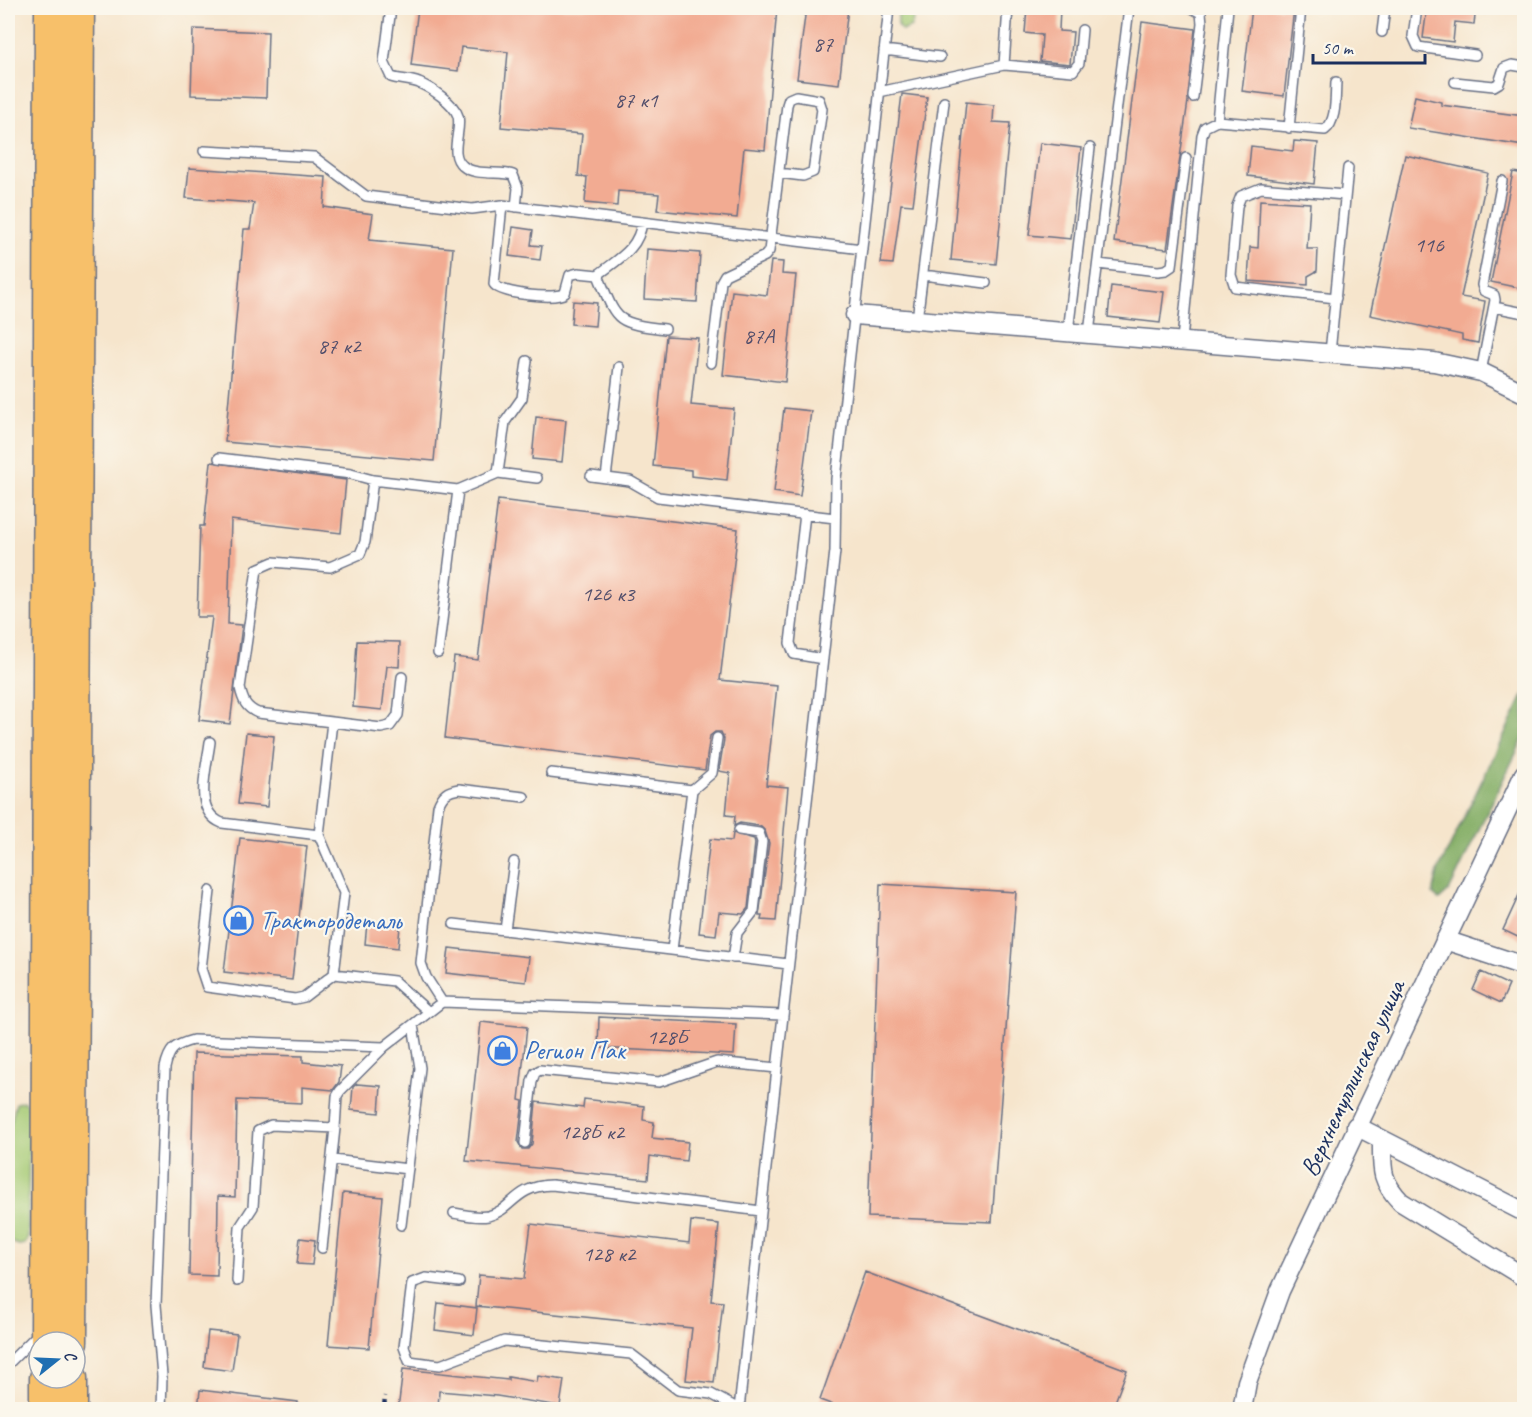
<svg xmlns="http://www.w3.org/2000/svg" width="1532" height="1417" font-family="Caveat,sans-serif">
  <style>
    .green { fill: #a6ca74; stroke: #607c69; stroke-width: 1.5 }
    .forest { fill: #84ae66; stroke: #506e62; stroke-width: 1.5 }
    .building { fill: #f2ab92 }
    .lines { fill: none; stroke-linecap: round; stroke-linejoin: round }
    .service-casing { stroke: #686f84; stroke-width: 12 }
    .minor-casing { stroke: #686f84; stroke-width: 21 }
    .trunk-casing { stroke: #686f84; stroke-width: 33 }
    .service { stroke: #fff; stroke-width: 9 }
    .minor { stroke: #fff; stroke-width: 18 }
    .trunk { stroke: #f7c06b; stroke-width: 30 }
    .rail { stroke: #1b2f5e; stroke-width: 4.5; stroke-dasharray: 9 4.5; stroke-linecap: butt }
    .labels { text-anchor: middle; stroke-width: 4.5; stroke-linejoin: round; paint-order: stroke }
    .number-label { font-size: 22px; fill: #514e6b }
    .shop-label { font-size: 26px; fill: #366cbe; stroke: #fbf7ec; text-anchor: start }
    .street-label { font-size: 26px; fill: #1b2f5e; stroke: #fbf7ec }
  </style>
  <rect width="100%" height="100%" fill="#fbf7ec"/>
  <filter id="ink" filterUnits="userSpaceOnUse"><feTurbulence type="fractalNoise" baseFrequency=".0167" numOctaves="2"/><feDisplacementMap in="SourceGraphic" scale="12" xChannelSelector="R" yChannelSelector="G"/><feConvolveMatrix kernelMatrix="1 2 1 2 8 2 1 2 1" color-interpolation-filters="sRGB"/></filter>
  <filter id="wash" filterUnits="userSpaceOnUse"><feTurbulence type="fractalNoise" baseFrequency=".008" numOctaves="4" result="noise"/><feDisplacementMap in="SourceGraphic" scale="24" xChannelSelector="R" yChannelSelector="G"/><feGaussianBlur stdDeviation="1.35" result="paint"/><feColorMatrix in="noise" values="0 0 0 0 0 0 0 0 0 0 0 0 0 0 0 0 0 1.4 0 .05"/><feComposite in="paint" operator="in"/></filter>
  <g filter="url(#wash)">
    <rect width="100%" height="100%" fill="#f6e5cc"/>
    <path class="green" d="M898,8H917L911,27L902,31L898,25Z
      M23,1101L29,1108L28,1236L25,1244L19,1245L8,1241V1134L16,1103Z"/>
    <path class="forest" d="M1524,694V737L1449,891L1439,900L1433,894L1438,871Z"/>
    <g id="blocks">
      <path class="building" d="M418,8H777L765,150L744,148L737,218L657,210L659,194L618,191L617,206L585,203L587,177L578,176L582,134L501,127L508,52L461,47L458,71L411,65Z
        M806,8H848L839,84L797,79Z
        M1027,8H1060L1059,31L1073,32L1070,64L1040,61L1042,35L1025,33Z
        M1252,8H1294L1284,96L1242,91Z
        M1427,8H1476L1474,24L1455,22L1453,42L1423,38Z
        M1142,22L1195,29L1188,101L1167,249L1114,242Z
        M193,29L268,32L266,98L191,95Z
        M902,94L927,97L913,205L901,204L893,264L881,263Z
        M1415,96L1441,102V105L1524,116V146L1408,128Z
        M966,102L994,105L993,122L1010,123L996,264L951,260Z
        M1294,141L1318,143L1314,184L1248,176L1251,146L1293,151Z
        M1040,143L1081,148L1071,239L1029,235Z
        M1405,155L1488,173L1461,297L1485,301L1478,343L1462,340V335L1370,315Z
        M189,168L326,177L324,207L373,214L369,240L453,248L434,461L225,442L244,229H250L254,203L186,198Z
        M1513,172L1524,174V289L1491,282Z
        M1260,200L1310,203L1307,249H1318L1317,271L1308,276V285L1248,281L1250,247L1258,248Z
        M513,227L533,230L531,245L542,246L540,260L509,256Z
        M647,249L700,253L697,302L644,299Z
        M771,261L783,262L782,274L796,275L785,382L723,375L732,291L767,295Z
        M1111,286L1164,292L1160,323L1108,317Z
        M573,301L597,303L595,326L571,324Z
        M666,336L698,338L691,405L734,409L727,480L691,476V470L653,466Z
        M784,408L811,411L800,496L774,492Z
        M536,417L566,420L562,462L532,459Z
        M211,462L346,480L341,533L231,520L228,624L242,625L230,724L199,720L212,617H197L200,526H204Z
        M498,500L738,529L720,680L777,686L766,785L788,787L776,921L761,920L762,916H759L769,843L765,831L760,826L740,823L734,826L735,816L726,815L730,773L719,771L724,739L721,732H715L710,736L705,770L445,738L454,657L478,660Z
        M357,641L400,642L399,667L387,666L382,710L353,707Z
        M246,733L274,736L267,807L238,804Z
        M733,833L754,839L755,843L748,908L743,914L719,912L716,935L699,933L710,839L732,841Z
        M240,838L307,846L292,980L224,972Z
        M880,884L1016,892L992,1222L868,1217Z
        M1524,884V940L1503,930Z
        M367,923L400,927L398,948L365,944Z
        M449,948L529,957L526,982L446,973Z
        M1481,972L1509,985L1501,1003L1473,990Z
        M599,1017L736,1024L734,1055L598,1048Z
        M481,1022L527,1027L519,1100L523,1101L518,1142L522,1149H528L532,1144L536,1102L583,1108L584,1099L644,1106L643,1120L654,1122L652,1138L688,1142L686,1161L650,1156L648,1179L466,1161Z
        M194,1053L303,1056V1062L341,1066L339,1082L333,1090L302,1087V1103L237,1100L235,1197L218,1196L217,1276L189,1275Z
        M357,1084L381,1086L379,1113L351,1110L353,1087Z
        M343,1193L383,1197L369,1348L328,1345Z
        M691,1221L719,1224L711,1301L723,1302L714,1383L686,1380L692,1328L476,1306L479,1275L524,1279L531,1224L689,1243Z
        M300,1238L315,1240L312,1265L297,1264Z
        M865,1272L1127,1370L1112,1410H847L820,1400Z
        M438,1303L477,1308L474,1335L435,1330Z
        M208,1331L237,1334L232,1371L204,1367Z
        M403,1369L508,1380V1377L537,1382L538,1376L564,1380L560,1406L497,1396L439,1391L438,1410H398Z
        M200,1390L298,1402L297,1410H198Z"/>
    </g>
  </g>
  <g filter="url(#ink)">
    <use href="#blocks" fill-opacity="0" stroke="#686f84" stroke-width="1.5"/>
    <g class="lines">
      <defs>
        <path id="service" d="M391,8L384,62L391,77C400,80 410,79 419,83C431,88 454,103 458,116C462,131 448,154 463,166C474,176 500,171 513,175L518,188L516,207
          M1192,8L1201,13L1202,23L1193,97
          M1417,8L1413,36L1418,47L1475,55
          M1382,32L1385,8
          M884,50L940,57
          M1004,65L1073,71L1079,63L1082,30
          M1455,82L1494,86L1499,83L1504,68L1512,65L1524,67
          M879,92L1004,65L1008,8
          M1217,121L1228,8
          M1289,128L1301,8
          M204,151L314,157L366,196L472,209L502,205L862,249
          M502,205L494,284C500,294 556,300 565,293L570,275L578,273L598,275C618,259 639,249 642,222
          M1098,264L1158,271L1166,270L1172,266L1186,158
          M598,275C617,321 614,323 665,329
          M923,275L986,283
          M1336,298L1235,287L1231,275L1237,206L1241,196L1261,188L1345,195
          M1494,307L1524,313
          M917,320L944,102
          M1068,332L1090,148
          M1089,333L1129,8
          M1182,340L1202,135L1205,127L1217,121L1325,130C1337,121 1335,97 1336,82
          M1330,353L1348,168
          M711,363L721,282L725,275L765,256L769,251L787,105L789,99L796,96L819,100L822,109L813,172L803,176L779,173
          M1481,372L1495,300L1494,295L1484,291L1482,285L1502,181
          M219,458L351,474L373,480
          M498,473L505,422L522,398L527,361
          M591,476L630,481L658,497L835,518
          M606,478L619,367
          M805,514L790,643L794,654L823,659
          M438,653L458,490
          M402,677L398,715L390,726L381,728L332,722L319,835L344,893L334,974L394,981L429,1012
          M332,722L258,713C246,708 243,701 240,688L257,569L273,562L330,567L360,554L365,542L373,480L458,490L498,473L537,478
          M210,742C207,768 192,811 222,823L319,835
          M551,773L692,790L672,950
          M692,790L712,773L717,738
          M210,891L201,969L207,987L295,999L304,997L334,974
          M454,924L788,964
          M505,930L514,862
          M733,958L737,933L754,911L762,842L759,833L739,830
          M442,1002L426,977L421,963L438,806C443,794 447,791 459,789L524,797
          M525,1143L532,1081L535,1073L540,1070L659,1082L717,1062L777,1068
          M333,1160L408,1169
          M454,1213C464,1215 477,1218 488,1216C513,1210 514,1186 552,1185L761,1211
          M401,1225L420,1068L413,1025
          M322,1248L335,1128
          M237,1281L240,1227L253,1207L258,1131L271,1125L335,1128L337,1096L340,1091L384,1047
          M459,1282L426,1278L412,1283L404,1347L409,1361L440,1365L504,1341L631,1354L678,1390L711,1394L739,1409
          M8,1364L38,1334
          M161,1410L162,1376L156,1305L165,1068C169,1049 174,1045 193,1040L384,1047L442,1002L783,1015
          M741,1410L739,1409L835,551L836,479L889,8"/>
        <path id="minor" d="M855,315L1434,362L1481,372L1524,393
          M1445,940L1524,966
          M1356,1126L1524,1212
          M1382,1140C1382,1169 1380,1180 1401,1202L1524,1277
          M1242,1410L1247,1382L1280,1291L1524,774"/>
        <path id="trunk" d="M46,1342L50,8
          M72,1342L79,8
          M45,1410V1378
          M72,1410V1378"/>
      </defs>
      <use href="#service" class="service-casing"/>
      <use href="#minor" class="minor-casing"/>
      <use href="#trunk" class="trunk-casing"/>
      <use href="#service" class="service"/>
      <use href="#minor" class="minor"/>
      <use href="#trunk" class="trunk"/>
      <path class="rail" d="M384,1410L385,1396"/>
    </g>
  </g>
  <defs>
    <symbol id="shop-ring" viewBox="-11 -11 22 22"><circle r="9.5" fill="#fbf7ec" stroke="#3f7fe0" stroke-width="1.5"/><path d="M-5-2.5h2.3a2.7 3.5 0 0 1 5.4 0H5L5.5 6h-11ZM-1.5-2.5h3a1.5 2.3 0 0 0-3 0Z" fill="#3f7fe0"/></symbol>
  </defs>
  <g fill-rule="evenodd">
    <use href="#shop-ring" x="222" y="904" width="33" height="33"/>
    <use href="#shop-ring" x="486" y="1034" width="33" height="33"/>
  </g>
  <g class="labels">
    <g class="number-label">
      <text x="823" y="51">87</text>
      <text x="636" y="107">87 к1</text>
      <text x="1429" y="252">116</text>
      <text x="759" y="343">87А</text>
      <text x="339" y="353">87 к2</text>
      <text x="608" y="601">126 к3</text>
      <text x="667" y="1044">128Б</text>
      <text x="592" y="1139">128Б к2</text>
      <text x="609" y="1261">128 к2</text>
    </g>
    <g class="shop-label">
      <text x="260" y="929">Трактородеталь</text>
      <text x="524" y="1059">Регион Пак</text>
    </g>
    <g class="street-label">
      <text transform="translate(1352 1078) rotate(-65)" y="9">Верхнемуллинская улица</text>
    </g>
  </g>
  <rect width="1532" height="1417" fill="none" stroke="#fbf7ec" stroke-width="30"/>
  <g transform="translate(57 1360) rotate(72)"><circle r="28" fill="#fbf7ec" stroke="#a1a7b3" stroke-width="1.5"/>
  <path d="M0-4.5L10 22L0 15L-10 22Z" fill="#1f6fb2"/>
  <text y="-9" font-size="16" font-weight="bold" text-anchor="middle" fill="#1b2f5e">С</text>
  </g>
  <path d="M1313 54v9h112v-9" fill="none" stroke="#1b2f5e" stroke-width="3"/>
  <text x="1322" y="54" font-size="18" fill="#1b2f5e" stroke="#fbf7ec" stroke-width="4.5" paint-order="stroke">50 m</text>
</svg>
